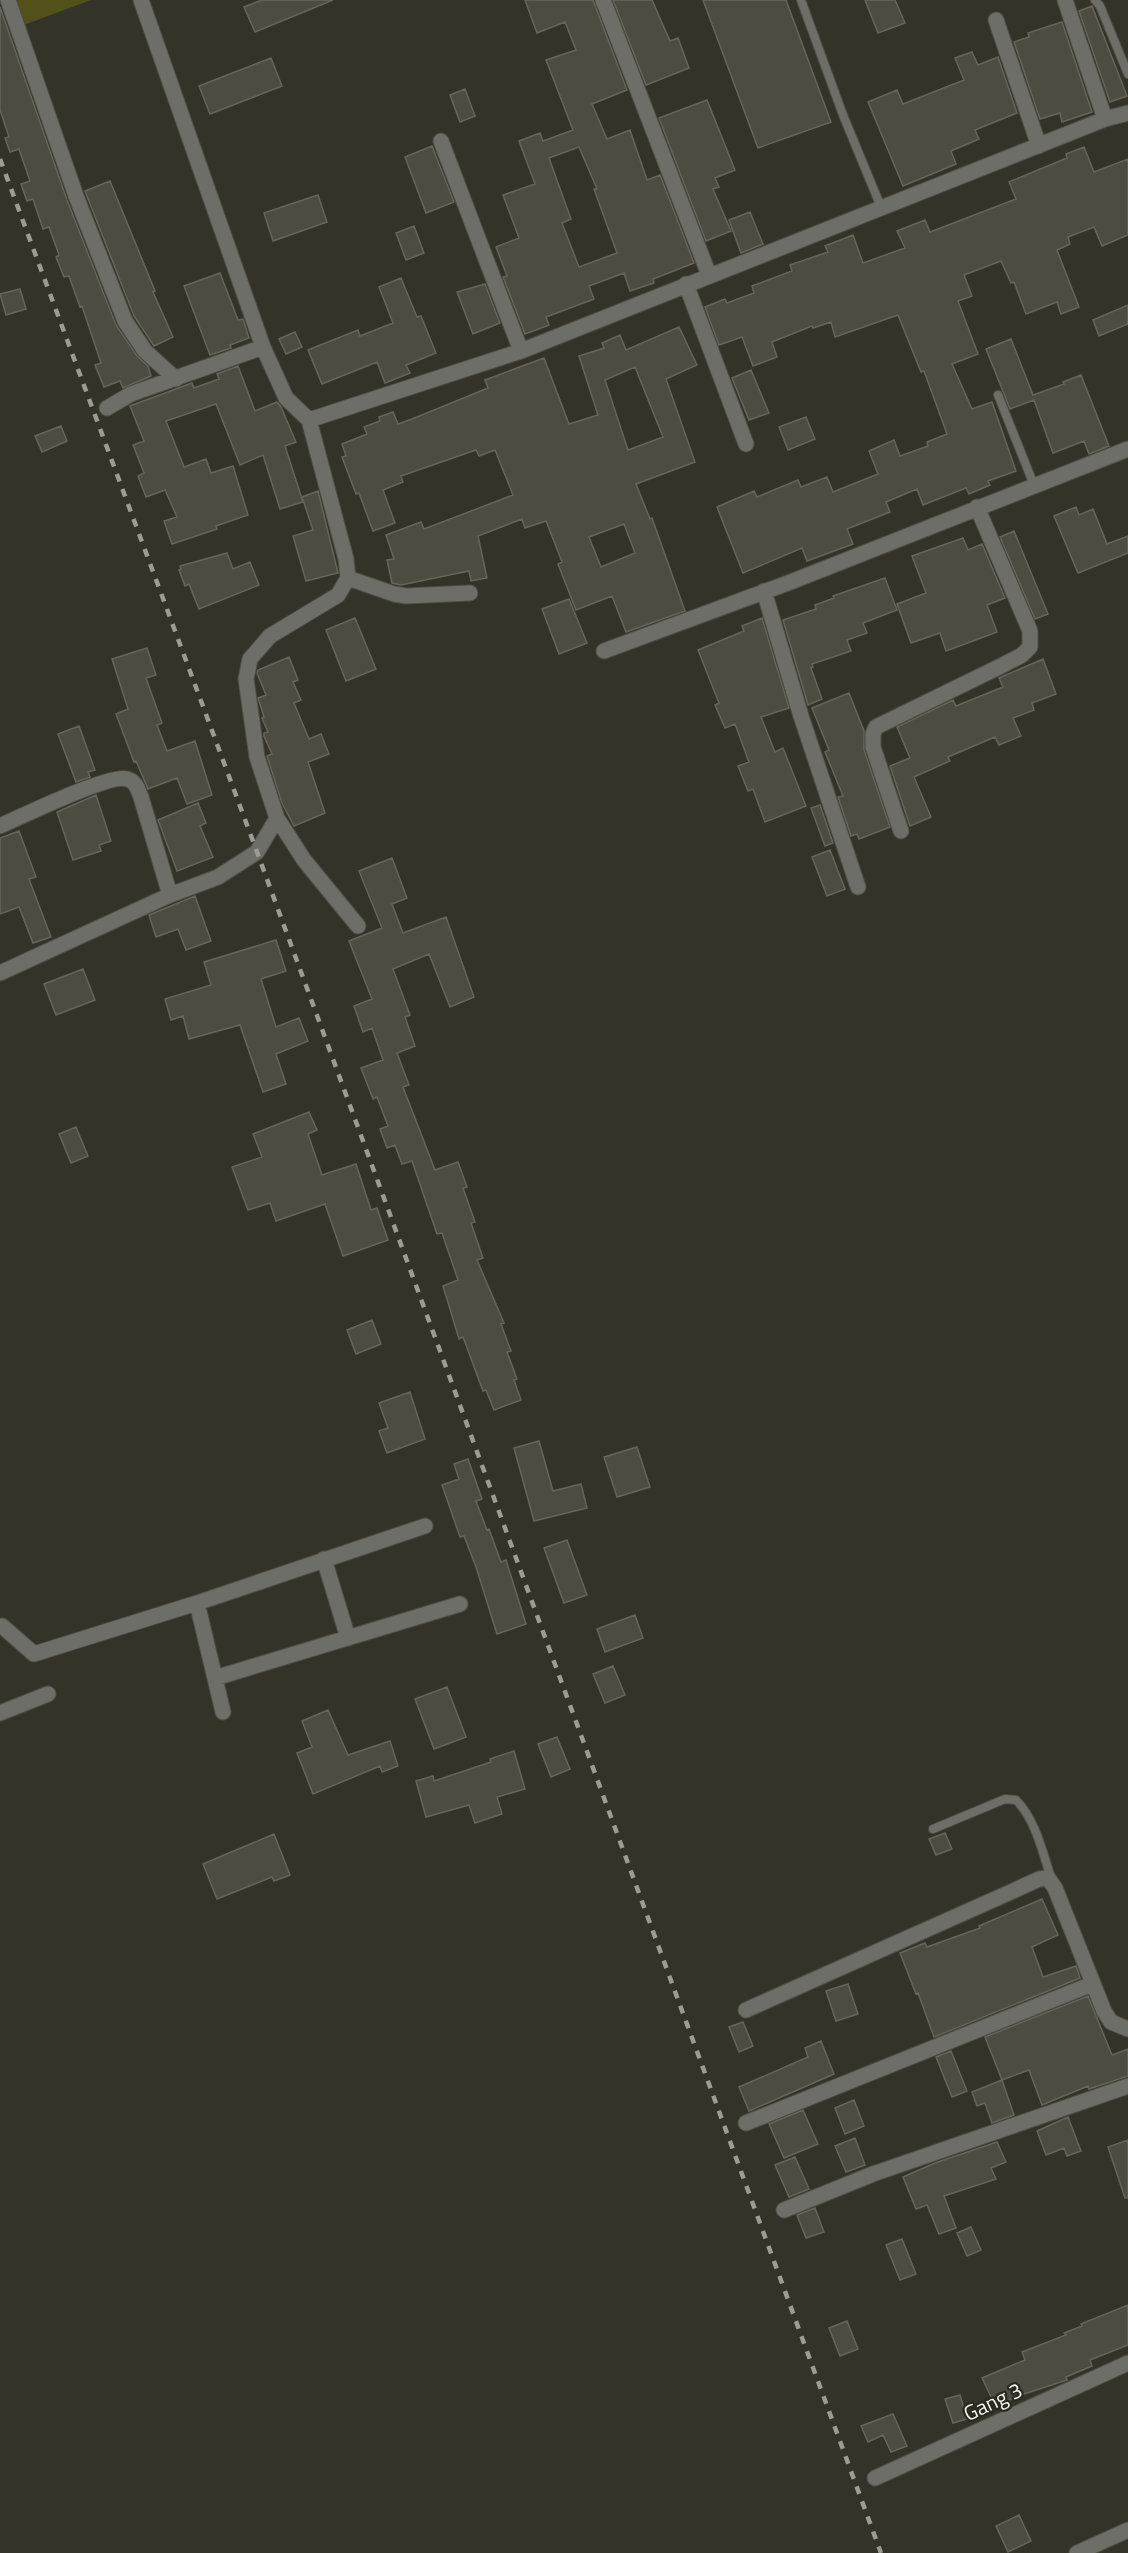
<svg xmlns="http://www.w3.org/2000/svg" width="1128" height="2553" font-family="'Titillium Web',sans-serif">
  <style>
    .green { fill: #52511a }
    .building { fill: #4c4c42; stroke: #65665b; stroke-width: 1.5; fill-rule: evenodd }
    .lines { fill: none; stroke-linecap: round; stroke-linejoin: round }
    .service-casing { stroke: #4e4e46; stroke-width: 10 }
    .minor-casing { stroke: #4e4e46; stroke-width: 17 }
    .service { stroke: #6e6e69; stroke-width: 8 }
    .minor { stroke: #6e6e69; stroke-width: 15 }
    .rail { stroke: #9c9c95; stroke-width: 4.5; stroke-dasharray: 8 8; stroke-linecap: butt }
    .labels { text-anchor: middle; stroke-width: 4.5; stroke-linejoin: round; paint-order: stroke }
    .street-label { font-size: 21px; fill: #f5f5ef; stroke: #292920 }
  </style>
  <rect width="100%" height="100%" fill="#33332a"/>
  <path class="green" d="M13,0H91L21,26Z"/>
  <path class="building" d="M262,0H333L255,32L244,7Z
    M525,0H593L627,90L592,104L607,139L630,130L647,180L660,175L694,263L653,279L654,283L630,291L624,273L589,286L594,299L546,317L549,325L525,334L503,277L507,276L496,247L519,238L503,195L535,184L519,141L540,133L543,141L573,130L546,60L576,50L565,22L537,33ZM579,147L597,189H594L617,253L579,267L562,223L571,219L549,158Z
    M613,0H652L670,41L678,38L689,68L646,85Z
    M703,0H786L831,122L758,148Z
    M865,0H895L905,23L878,33Z
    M1092,6L1127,96L1110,102L1079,11Z
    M0,7L67,200L116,325L137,356L148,366L151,376L123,388L120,381L104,387L95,365L101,363L82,306L80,307L69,276L64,277L56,257L59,255L49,227L43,229L33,199L27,201L21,184L30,181L19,149L10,152L5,138L9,137L0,110Z
    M1062,22L1092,112L1062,122L1060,113L1040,119L1014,42L1029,37L1028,33Z
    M972,52L978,65L998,57L1017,113L975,130L979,139L951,151L956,164L903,186L868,102L897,90L903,104L964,80L955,58Z
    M271,58L282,86L210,114L199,86Z
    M465,89L475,116L460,122L450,95Z
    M707,100L735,170L715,178L719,187L713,189L731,231L706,241L659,118Z
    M432,146L454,202L426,213L405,157Z
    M1084,147L1094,172L1128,159V235L1102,246L1094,227L1068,237L1070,244L1057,250L1079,307L1061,314L1057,302L1026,314L1014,282L1011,283L1001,261L964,275L972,296L958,301L978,354L952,364L972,409L992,402L1016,471L988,481L990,485L969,494L966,488L923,505L917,489L886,502L890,512L847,529L853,544L807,561L802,548L743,573L717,507L754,491L757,497L798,480L801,487L827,477L833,492L878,474L869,451L894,440L900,456L928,446L927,442L947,434L924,371L921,372L898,315L835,337L831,322L813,328L812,326L772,342L777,357L753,366L742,337L719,345L705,307L725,299L727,303L754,293L752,286L792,271L790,265L828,252L825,246L853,235L863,263L905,248L897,231L925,220L930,232L1016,199L1009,182L1067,158L1066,154Z
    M110,181L155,291L153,292L173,337L154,346L134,316L85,191Z
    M318,195L327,222L273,241L264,213Z
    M750,212L763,244L741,253L729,220Z
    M414,226L424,253L406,260L396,233Z
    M220,273L238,320L243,319L249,338L230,345L231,348L210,355L184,286Z
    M401,278L417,317L421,316L436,353L406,365L410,373L385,383L377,362L322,384L308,350L358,330L360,336L393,323L379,287Z
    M485,284L500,323L473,334L457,292Z
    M20,289L26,309L6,315L0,294Z
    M1128,305V324L1099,336L1093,320Z
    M679,327L697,365L666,379L695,462L636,484L650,519L652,518L685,611L626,632L612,596L576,610L558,564L562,562L546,521L525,528L522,519L478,536L487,578L471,581L469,571L401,585L392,583L387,560L394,559L386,535L421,522L424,529L513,495L495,450L479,456L476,450L401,476L403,482L383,490L395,523L373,531L359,493L356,494L342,457L346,456L342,444L367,434L364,427L380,421L379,417L393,412L398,424L412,419L488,388L485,380L544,358L569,424L598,415L579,356L604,348L602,343L620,335L626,350ZM635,367L663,437L628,450L605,380ZM624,524L635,553L601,567L589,537Z
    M295,332L302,347L286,354L279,339Z
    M1011,339L1033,395L1064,384L1063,382L1081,375L1109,446L1089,454L1084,441L1053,453L1034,400L1010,409L986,349Z
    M238,366L255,411L277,402L281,407L296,442L285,446L303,502L280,509L263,455L240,465L216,404L166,421L184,467L206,459L211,473L233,466L248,515L216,526L217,529L172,544L164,521L177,517L165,490L146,497L138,476L144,473L133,445L144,441L130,406L192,383L194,388L219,379L217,374Z
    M751,370L769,413L749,420L732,378Z
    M806,417L815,439L788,450L779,427Z
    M61,426L67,441L42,452L35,436Z
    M318,491L338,573L306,581L293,536L313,530L302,497Z
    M1076,507L1079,515L1093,509L1107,544L1128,536V553L1078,573L1054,516Z
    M1014,531L1048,614L1035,619L1000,537Z
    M963,538L968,550L982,544L1005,598L987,605L997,632L946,651L940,633L911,643L897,604L926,593L912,556Z
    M227,553L233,569L250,562L259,585L199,609L189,584L185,586L179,570L181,569L180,566Z
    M885,578L897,610L863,623L867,633L847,640L851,651L812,664L813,667L811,668L822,699L808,705L783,620L816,609L815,605L834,598L833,596Z
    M569,599L587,643L559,654L542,609Z
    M355,618L376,669L346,681L326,630Z
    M762,618L789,708L761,717L775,752L783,748L806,806L765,822L753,789L748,791L738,766L749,762L735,724L725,728L715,705L719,703L698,650L744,631L742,626Z
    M147,648L156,675L146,678L162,723L157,725L167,751L195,741L212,795L187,804L177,778L148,789L136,761L134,762L116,714L128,709L112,659Z
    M289,657L298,680L293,682L301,700L294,703L309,739L321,734L329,754L308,762L325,813L294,826L282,803L267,756L272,754L264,736V733L268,732L262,718L264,717L258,698L266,695L257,673L258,670Z
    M1043,659L1056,694L1032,703L1034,710L1013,718L1021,736L999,745L995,737L948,757L950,761L914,777L931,817L910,826L890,766L910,758L897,727L953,700L956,706L1003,687L999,678Z
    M849,693L864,731V750L890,827L859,839L857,834L851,836L838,797L843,796L825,752L829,750L812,708Z
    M79,726L95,770L88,772L90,777L76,782L58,734Z
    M96,795L111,841L99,845L101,851L73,860L57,812Z
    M198,803L206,823L200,826L213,857L177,871L158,820Z
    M820,805L833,843L825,846L811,808Z
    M19,831L36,877L29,879L51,937L33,943L19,907L0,914V838Z
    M830,850L845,889L827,896L812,857Z
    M392,858L407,898L392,904L403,933L446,917L474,997L450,1007L429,954L393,969L410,1015L405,1017L415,1046L397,1053L409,1085L403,1087L435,1170L458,1162L467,1187L463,1188L475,1222L471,1223L483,1258L477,1260L504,1323L501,1324L511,1351L507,1352L517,1379L514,1380L521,1400L494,1410L486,1390L483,1391L463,1337L459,1339L443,1286L458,1280L442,1233L437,1234L412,1161L402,1164L395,1145L387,1148L380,1129L388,1126L377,1097L373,1099L361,1068L383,1060L372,1028L363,1032L354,1006L372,999L349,941L382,928L359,871Z
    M195,896L211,941L186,950L178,929L156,937L149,915Z
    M276,940L286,971L261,979L276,1027L299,1018L308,1041L276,1054L286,1084L263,1092L240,1025L189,1039L183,1016L171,1020L165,999L211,985L204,962Z
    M83,969L95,1000L56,1015L44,984Z
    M309,1112L317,1130L308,1134L322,1175L356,1164L371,1210L377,1208L388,1240L343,1256L325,1204L276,1221L270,1203L248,1210L232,1167L262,1157L253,1134Z
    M76,1127L88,1156L71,1163L59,1134Z
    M372,1320L381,1344L356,1354L347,1330Z
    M410,1392L425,1439L387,1453L379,1431L388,1428L379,1403Z
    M539,1441L553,1491L581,1484L587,1508L534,1521L514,1448Z
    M637,1447L650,1487L617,1497L604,1457Z
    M468,1459L482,1499L476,1501L487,1530L489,1529L501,1562L506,1560L526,1624L497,1634L476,1567L464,1536L460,1537L442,1485L459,1479L454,1464Z
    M567,1540L587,1595L564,1603L544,1548Z
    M635,1615L643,1638L605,1652L597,1629Z
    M613,1666L625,1695L605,1703L593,1674Z
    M447,1687L466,1737L434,1749L415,1699Z
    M328,1710L348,1755L390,1741L398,1766L382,1772L380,1766L313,1794L297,1753L312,1747L302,1721Z
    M557,1737L570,1769L551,1777L538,1744Z
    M514,1751L525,1789L497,1797L502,1814L475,1823L469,1805L426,1817L416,1781L433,1776L434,1781L491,1762L490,1759Z
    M945,1833L952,1849L936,1855L929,1839Z
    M274,1834L290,1875L274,1881L272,1877L217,1899L203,1864Z
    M1042,1899L1058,1935L1032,1947L1043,1977L1076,1966L1080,1978L934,2037L918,1993L916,1994L900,1953L925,1943L927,1947L980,1928L979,1926Z
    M848,1984L858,2014L836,2021L826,1991Z
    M1088,1996L1112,2055L1128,2049V2076L1089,2089L1088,2086L1042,2105L1029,2070L1002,2080L1014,2115L992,2123L985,2103L977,2106L972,2092L1002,2080L985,2037Z
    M743,2022L753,2046L739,2052L729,2027Z
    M821,2041L834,2074L749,2111L739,2087L808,2057L805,2048Z
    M951,2051L967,2091L952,2097L936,2057Z
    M854,2100L864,2126L845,2134L835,2108Z
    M803,2110L818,2144L784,2158L769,2124Z
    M1068,2117L1081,2151L1067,2156L1064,2148L1046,2155L1037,2131Z
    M855,2138L865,2165L846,2172L835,2146Z
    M1128,2140V2198H1125L1108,2147Z
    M997,2142L1006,2162L991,2168L996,2179L944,2196L956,2228L939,2234L927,2205L916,2209L903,2177L935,2163Z
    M795,2157L809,2189L789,2197L775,2165Z
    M815,2208L824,2232L806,2238L797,2215Z
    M971,2227L981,2250L967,2256L957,2233Z
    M902,2239L916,2274L900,2280L886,2245Z
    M1128,2305V2345L1090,2360L1092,2366L1066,2377L1067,2380L1018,2396L996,2407L982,2378L1025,2360L1022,2352L1066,2335L1064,2333L1082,2326L1081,2324Z
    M847,2321L858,2349L840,2356L829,2328Z
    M960,2395L967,2419L953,2423L945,2399Z
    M893,2414L907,2446L891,2452L883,2435L868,2442L861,2426Z
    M1019,2515L1031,2541L1008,2552L996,2526Z"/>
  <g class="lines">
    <defs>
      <path id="service" d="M801,0L843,115L881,207
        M1095,0L1100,6L1128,74
        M998,395L1034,485
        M933,1829L1005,1799L1016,1800C1036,1820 1043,1854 1052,1881"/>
      <path id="minor" d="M8,0L76,196L125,321L145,351L176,379
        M141,0L263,347L286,398L309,420L346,559L348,578L338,595L270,636L250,659L246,679L257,757L277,818L304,860L358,926
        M603,0L709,275
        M1065,0L1105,119
        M996,20L1039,146
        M441,141L521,351
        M686,284L746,444
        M107,408L131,394L263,347
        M309,420L521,351L1105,119L1128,113
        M348,578L394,594L406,596L470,593
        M764,591L801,716L858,887
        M604,651L788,583L1128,449
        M0,826C20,817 111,773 127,779C136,781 138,790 141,797L170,895
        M901,831L873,747V734L876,727L1003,665L1022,655L1030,647V631L977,507
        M0,973L170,895L218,877L257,852L277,818
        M324,1559L348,1638
        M197,1603L425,1526
        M0,1627L2,1626L34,1654L197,1603L223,1712
        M215,1678L460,1604
        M0,1713L48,1694
        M746,2010L1013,1891L1039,1879L1048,1878L1055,1888L1104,2011L1111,2022L1128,2029
        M746,2123L1092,1984
        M784,2210L873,2174L1128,2086
        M875,2478L1128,2363
        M1077,2553L1128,2530"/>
    </defs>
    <use href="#service" class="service-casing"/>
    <use href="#minor" class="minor-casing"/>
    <use href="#service" class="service"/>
    <use href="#minor" class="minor"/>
    <path class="rail" d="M0,159L257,852L881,2553"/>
  </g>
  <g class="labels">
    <g class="street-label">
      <text transform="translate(993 2402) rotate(-25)" y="7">Gang 3</text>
    </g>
  </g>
</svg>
